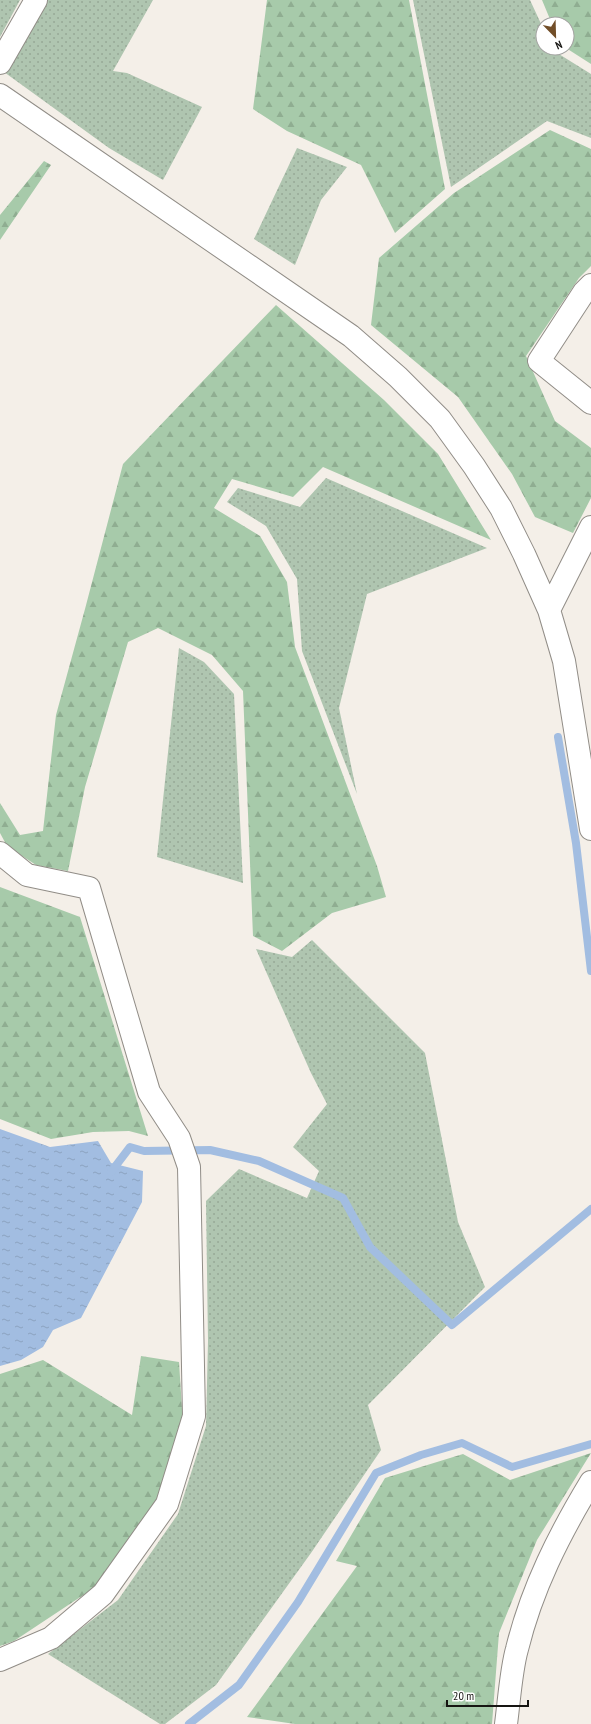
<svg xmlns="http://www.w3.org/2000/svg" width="591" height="1724" font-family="'PT Sans Narrow',sans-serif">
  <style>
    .grass { fill: url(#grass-dots) }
    .forest { fill: url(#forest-firs) }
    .water { fill: url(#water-ripples) }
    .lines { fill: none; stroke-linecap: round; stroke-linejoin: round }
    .stream { stroke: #a2bde1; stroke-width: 8 }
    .minor-casing { stroke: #918d87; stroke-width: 24 }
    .minor { stroke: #fff; stroke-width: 22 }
  </style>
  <defs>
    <pattern id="grass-dots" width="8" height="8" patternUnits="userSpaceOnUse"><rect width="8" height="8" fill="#afc5b0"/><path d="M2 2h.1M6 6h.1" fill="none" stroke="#96a896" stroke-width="1.8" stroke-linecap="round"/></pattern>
    <pattern id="forest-firs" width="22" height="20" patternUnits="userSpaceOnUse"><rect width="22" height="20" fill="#a7caaa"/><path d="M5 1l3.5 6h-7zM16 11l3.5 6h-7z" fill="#8fad91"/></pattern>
    <pattern id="water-ripples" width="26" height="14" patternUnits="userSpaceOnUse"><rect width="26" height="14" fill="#a2bde1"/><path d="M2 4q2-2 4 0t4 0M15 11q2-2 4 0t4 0" fill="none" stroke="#8ba2c0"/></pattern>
  </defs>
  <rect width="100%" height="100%" fill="#f4efe8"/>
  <path class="grass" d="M0,0H20L0,37Z
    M48,0H153L113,71L127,73L202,107L163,180L109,148L4,72Z
    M413,0H530L543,28V48H552L554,51L591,74V138L547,121L451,187Z
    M297,148L347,167L321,200L295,265L254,239Z
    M326,478L487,548L367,594L339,708L357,794L302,651L297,579L266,526L227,502L238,488L300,507Z
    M179,648L204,662L234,694L243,883L157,857Z
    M312,940L425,1053L458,1222L485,1287L368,1405L381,1450L311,1553L216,1685L165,1724H160L48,1654L118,1600L178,1514L206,1426L208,1341L206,1201L239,1169L307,1198L319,1171L293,1147L327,1104L311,1073L256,949L292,957Z"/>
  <path class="forest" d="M267,0H409L445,189L395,233L361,165L287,131L253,109Z
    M542,0H591V64L566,48L567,24H552Z
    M550,130L591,149V266L579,278L526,356L555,421L591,448V498L573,533L535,517L512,474L458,397L371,325L379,258L454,193Z
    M44,161L51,165L0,240V215Z
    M276,305L384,400L438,454L491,540L323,467L293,497L232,479L214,508L260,536L287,582L295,647L377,866L386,897L332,913L282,951L253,936L243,691L212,655L158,628L128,642L85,787L68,871L36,865L7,846L0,833V803L20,835L43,831L56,715L85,609L123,464Z
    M0,887L80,917L148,1136L129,1131L93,1132L51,1139L0,1119Z
    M141,1356L179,1362L183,1424L158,1501L94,1588L14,1641L0,1646V1374L43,1360L132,1415Z
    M591,1453L537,1540L499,1633L492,1724H295L247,1717L357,1566L336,1561L385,1478L463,1454L510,1480Z"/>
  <path class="water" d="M0,1129L50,1147L98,1141L111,1163L143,1171L142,1202L81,1318L53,1330L43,1347L21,1360L0,1366Z"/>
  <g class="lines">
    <path class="stream" d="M558,737L576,843L591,971
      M111,1172L130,1147L144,1151L210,1150L259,1161L343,1198L370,1247L452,1325L591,1209
      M189,1724L239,1685L298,1602L376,1473L421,1455L462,1443L512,1467L591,1444"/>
    <defs>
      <path id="minor" d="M0,63L36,0
        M0,95L351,336L398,377L440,419L474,466L501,508L524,554L549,610L564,661L591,829
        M591,285L584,292L539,361L591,403
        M549,610L591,527
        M0,853L27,875L89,888L149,1092L179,1138L189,1167L194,1416L167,1504L103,1594L51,1638L0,1660
        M506,1724C509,1702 511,1670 517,1649C532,1588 559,1535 591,1482"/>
    </defs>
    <use href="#minor" class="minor-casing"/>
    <use href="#minor" class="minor"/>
  </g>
  <g transform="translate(555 36) rotate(157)"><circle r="19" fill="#ffffff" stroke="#a2a1a0"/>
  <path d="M0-3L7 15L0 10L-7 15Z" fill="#724e28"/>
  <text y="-6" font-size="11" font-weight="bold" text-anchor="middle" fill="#161512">N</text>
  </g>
  <path d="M447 1700v6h81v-6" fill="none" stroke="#161512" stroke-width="2"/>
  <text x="453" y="1700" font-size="12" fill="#161512" stroke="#ffffff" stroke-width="3" paint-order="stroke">20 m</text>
</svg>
